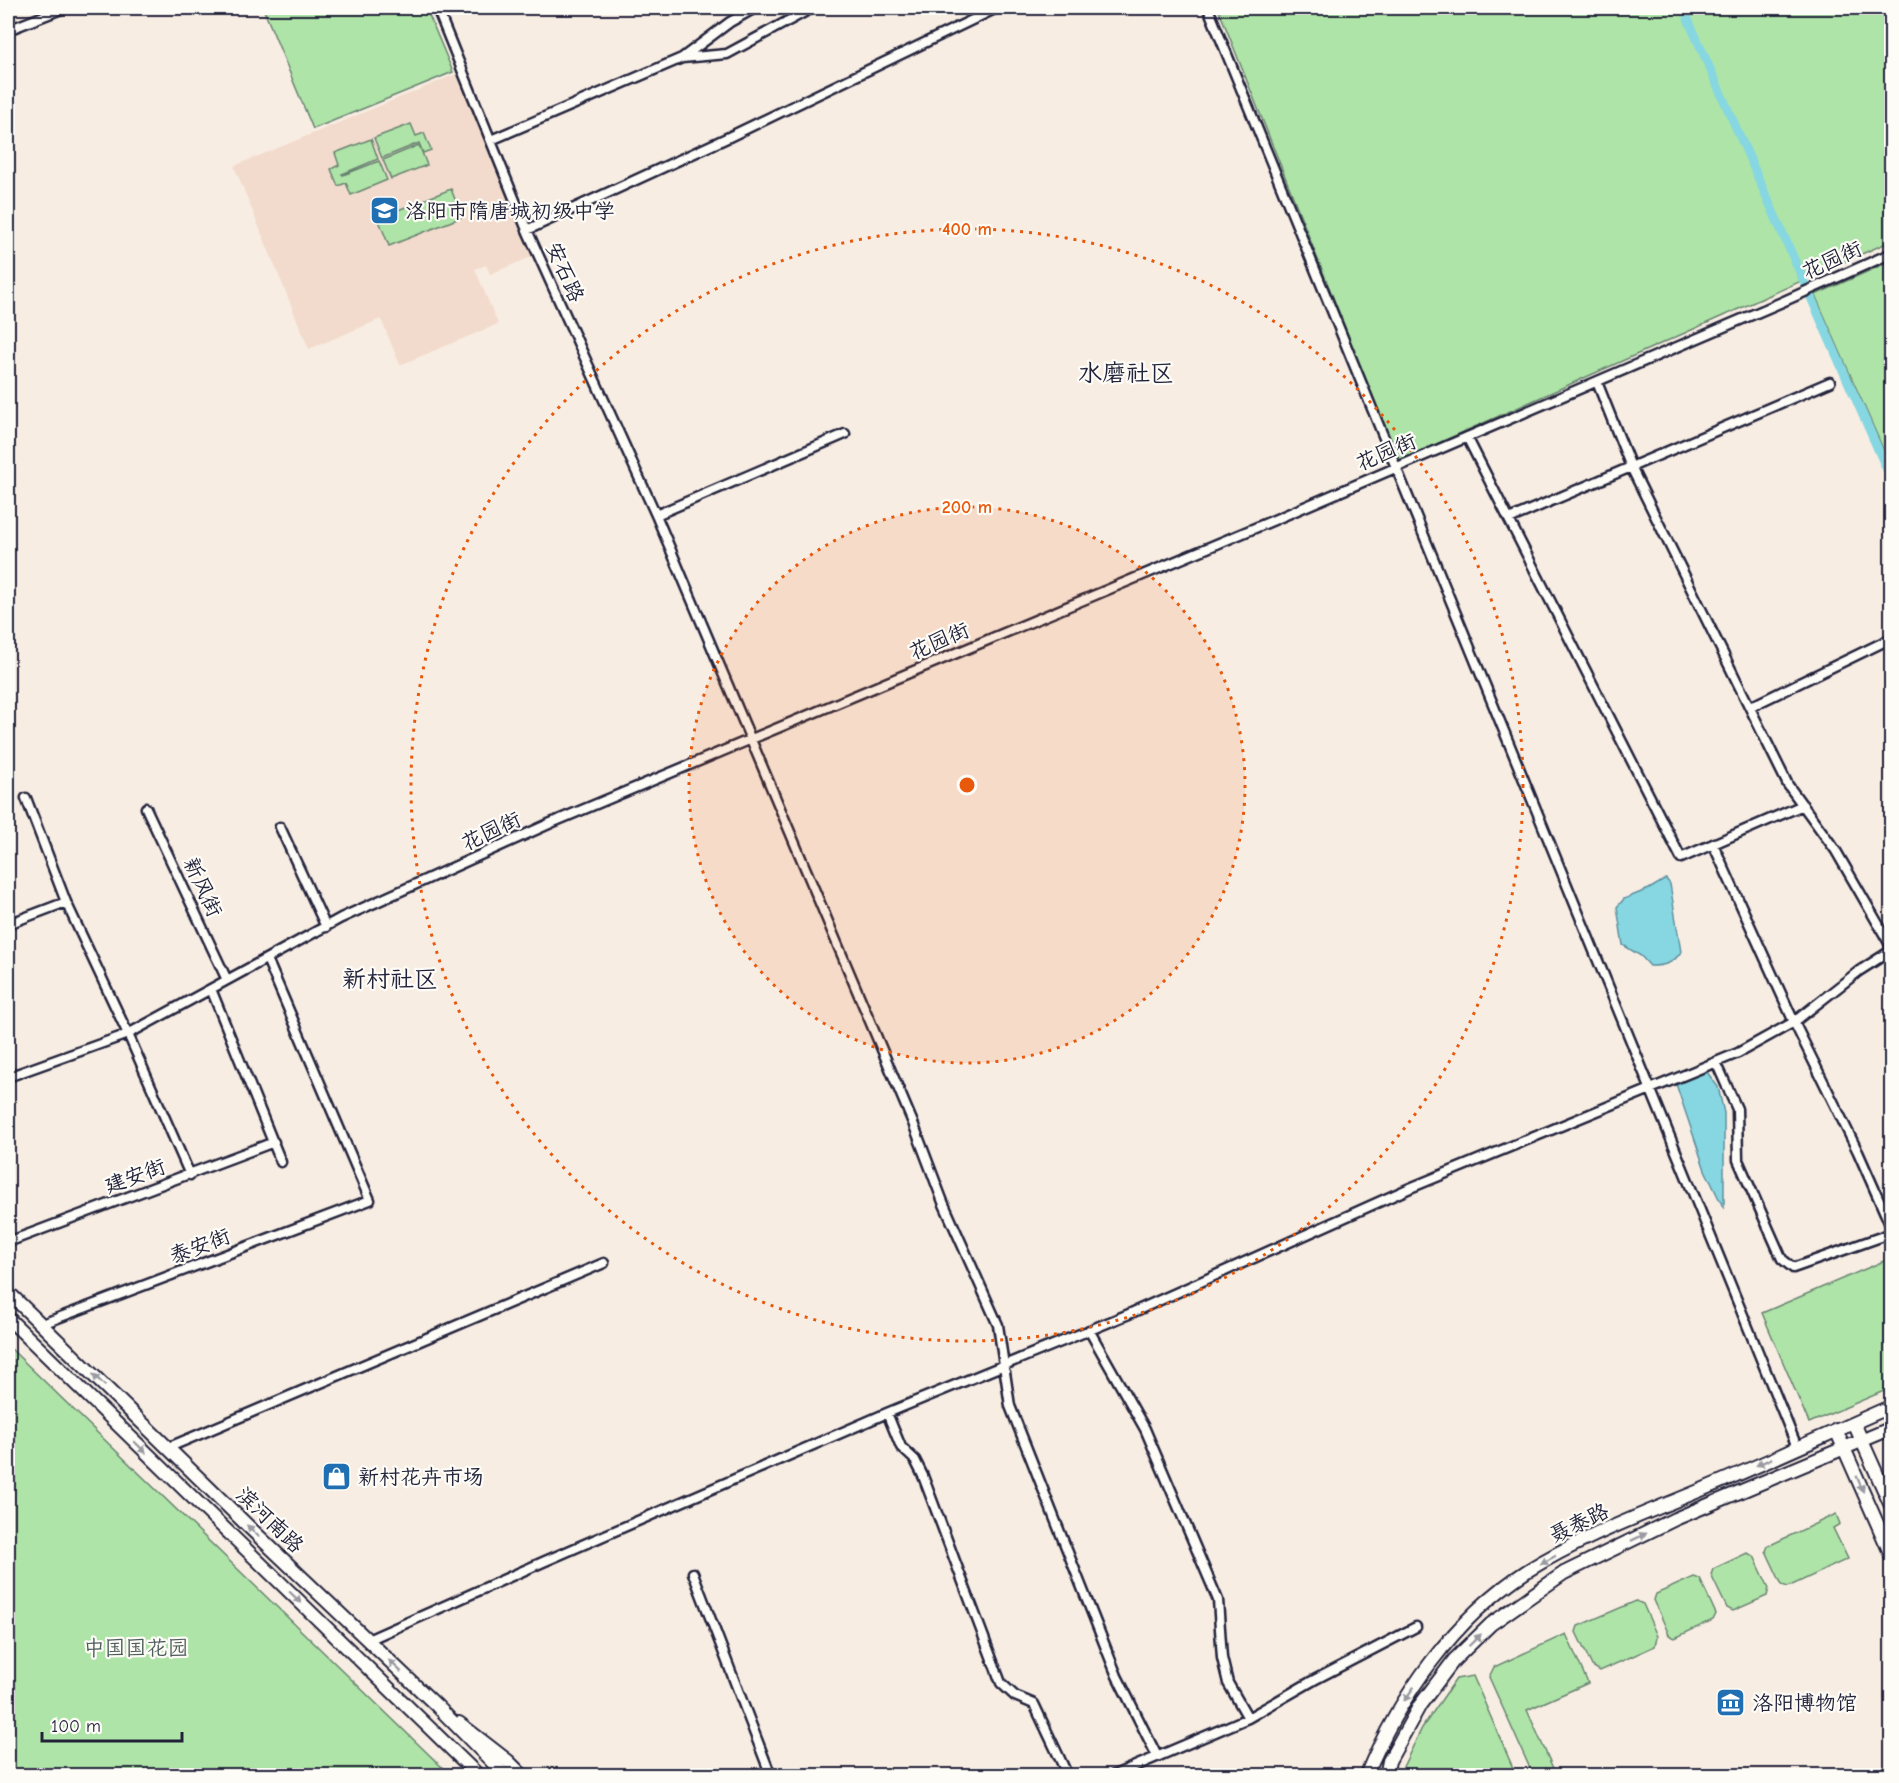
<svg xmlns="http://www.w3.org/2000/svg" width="1899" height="1783" font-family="'Comic Neue','LXGW WenKai TC',sans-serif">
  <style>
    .built { fill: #f2dbcc }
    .green { fill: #aee4a7; stroke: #688371; stroke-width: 1.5 }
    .water { fill: #86d7e1; stroke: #5e8f9f; stroke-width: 1.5 }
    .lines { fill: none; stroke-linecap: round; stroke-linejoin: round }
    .canal { stroke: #86d7e1; stroke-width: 9 }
    .street-casing { stroke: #22223b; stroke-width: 13 }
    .secondary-casing { stroke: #22223b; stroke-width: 16 }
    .primary-casing { stroke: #22223b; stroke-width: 16 }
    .street { stroke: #fdfcf7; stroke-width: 8 }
    .secondary { stroke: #fdfcf7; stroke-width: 12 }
    .primary { stroke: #fdfcf7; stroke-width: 12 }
    .oneway { fill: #9a9aa2 }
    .ring { fill: none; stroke: #e8590c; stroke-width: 3; stroke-dasharray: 3 6 }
    .labels { text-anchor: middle; stroke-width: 4.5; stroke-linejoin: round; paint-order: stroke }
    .poi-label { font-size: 21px; fill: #22223b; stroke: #fdfcf7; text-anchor: start }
    .street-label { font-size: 21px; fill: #22223b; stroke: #fdfcf7 }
    .park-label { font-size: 21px; fill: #4c5c5b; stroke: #fdfcf7 }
    .quarter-label { font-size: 24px; fill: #22223b; stroke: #fdfcf7 }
    .centre { fill: #e8590c; stroke: #fdfcf7; stroke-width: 3 }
    .ring-label { font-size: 18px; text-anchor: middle; font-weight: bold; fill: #e8590c; stroke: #fdfcf7; stroke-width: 4.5; stroke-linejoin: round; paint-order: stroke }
  </style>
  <rect width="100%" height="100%" fill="#f8ede3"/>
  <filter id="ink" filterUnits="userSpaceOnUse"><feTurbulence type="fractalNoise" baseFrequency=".0167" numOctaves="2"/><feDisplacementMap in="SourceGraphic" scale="12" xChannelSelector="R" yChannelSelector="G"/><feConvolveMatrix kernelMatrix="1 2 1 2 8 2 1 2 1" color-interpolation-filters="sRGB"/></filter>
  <g filter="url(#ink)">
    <path class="built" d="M459,73L534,256L490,274L486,265L475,269L498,324L400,365L381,319L309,349L234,166Z"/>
    <path class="green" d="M263,8H426L453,72L313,129Z
      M1218,8H1891V241L1398,461Z
      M411,124L416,136L424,133L431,150L423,153L419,143L382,158L374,138Z
      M371,139L378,159L342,174L343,175L379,161L387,180L351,195L346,183L338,186L331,169L339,165L335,153Z
      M419,145L427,165L391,179L383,160Z
      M451,189L462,217L389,246L378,218Z
      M1891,261V467L1815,295Z
      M1891,1258V1388L1809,1423L1762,1313Z
      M8,1346L450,1775H8Z
      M1836,1514L1840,1524L1833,1528L1848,1559L1788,1587L1782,1585L1766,1551L1768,1546Z
      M1747,1553L1754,1556L1769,1588L1767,1596L1733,1611L1727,1608L1711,1575L1713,1569Z
      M1694,1577L1700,1579L1716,1614L1713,1620L1675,1638L1669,1635L1654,1600L1656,1594Z
      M1636,1601L1643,1604L1657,1636L1655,1646L1600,1671L1592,1666L1576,1632L1578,1626Z
      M1566,1634L1588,1683L1527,1710L1556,1775H1533L1489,1677L1494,1667Z
      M1473,1676L1516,1775H1399L1422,1728L1456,1679Z"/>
    <path class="water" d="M1666,879L1670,884L1681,952C1673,964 1664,966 1650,966L1641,956L1623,945L1617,907L1624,899L1649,889Z
      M1707,1072L1718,1087L1724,1113V1209L1705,1170L1676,1084L1680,1080Z"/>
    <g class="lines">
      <path class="canal" d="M1688,19L1892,481"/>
      <defs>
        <path id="street" d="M437,8L527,230L656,515
          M1208,8L1797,1447
          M8,30L64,8
          M682,58L727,54L812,8
          M491,140L682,58L730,22L755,8
          M527,230L729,137L997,8
          M1597,382L1631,467L1788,785L1836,851L1892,948
          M845,434L656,515L913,1123L943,1202L998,1325L1010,1406L1117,1676L1157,1756
          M1467,437L1681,858L1803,805
          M1509,519L1830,382
          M1750,707L1892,638
          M26,798L66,902L128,1034L190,1175
          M146,808L227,980
          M280,827L326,927
          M1713,844L1794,1022L1858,1152L1892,1229
          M8,924L66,902
          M211,989L281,1162
          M1716,1062L1737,1109L1738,1160L1782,1259L1793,1268L1892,1233
          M8,1077L128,1034L341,918L551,823L1274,520L1782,302L1892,253
          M8,1242L274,1142
          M42,1324L370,1200L267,959
          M1089,1330L1145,1429L1218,1600L1222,1658L1228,1683L1248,1718
          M887,1413L901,1447L915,1460L923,1476L1001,1683L1015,1696L1034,1704L1068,1776
          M167,1448L604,1263
          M693,1573L771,1776
          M368,1640L543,1562L887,1413L1129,1314L1410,1188L1738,1053L1794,1022L1859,971L1892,950
          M1112,1776L1248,1718L1314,1680L1416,1627"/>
        <path id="secondary" d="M1854,1423L1892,1508
          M1836,1430L1892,1557
          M459,1723L508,1761L523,1776
          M1366,1776C1398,1698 1455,1617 1527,1571C1583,1536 1647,1513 1708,1487C1770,1461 1830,1433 1892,1406
          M1386,1776L1389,1761L1420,1705L1454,1660L1491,1624L1564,1573L1675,1519L1892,1428"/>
        <path id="primary" d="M8,1292L249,1527L437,1706L506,1776
          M8,1318L479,1776"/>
      </defs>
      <use href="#street" class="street-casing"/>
      <use href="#secondary" class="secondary-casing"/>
      <use href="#primary" class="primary-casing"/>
      <use href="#street" class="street"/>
      <use href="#secondary" class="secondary"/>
      <use href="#primary" class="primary"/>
    </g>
    <defs><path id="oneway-solid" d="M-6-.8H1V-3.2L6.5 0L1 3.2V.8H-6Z" transform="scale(1.5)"/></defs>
    <g class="oneway">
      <use href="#oneway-solid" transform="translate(99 1380) rotate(-136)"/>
      <use href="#oneway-solid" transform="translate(140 1447) rotate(44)"/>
      <use href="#oneway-solid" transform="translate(1764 1462) rotate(155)"/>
      <use href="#oneway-solid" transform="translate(1860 1484) rotate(67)"/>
      <use href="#oneway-solid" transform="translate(253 1531) rotate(-136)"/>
      <use href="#oneway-solid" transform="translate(1639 1537) rotate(-26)"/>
      <use href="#oneway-solid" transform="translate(1548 1560) rotate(151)"/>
      <use href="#oneway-solid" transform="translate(295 1597) rotate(44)"/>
      <use href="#oneway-solid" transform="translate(1475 1640) rotate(-44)"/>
      <use href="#oneway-solid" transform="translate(395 1666) rotate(-137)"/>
      <use href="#oneway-solid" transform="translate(1409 1694) rotate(125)"/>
    </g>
  </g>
  <circle cx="967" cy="785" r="278" fill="#e8590c" fill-opacity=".12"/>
  <g class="ring">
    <circle cx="967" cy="785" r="278"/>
    <circle cx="967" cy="785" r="556"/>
  </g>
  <defs>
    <symbol id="school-square" viewBox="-11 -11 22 22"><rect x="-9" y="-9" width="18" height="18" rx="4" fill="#1f6fb2" stroke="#fdfcf7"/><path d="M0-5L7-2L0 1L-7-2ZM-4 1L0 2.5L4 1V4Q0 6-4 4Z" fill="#fff"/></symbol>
    <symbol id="shop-square" viewBox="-11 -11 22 22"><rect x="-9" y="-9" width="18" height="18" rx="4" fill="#1f6fb2" stroke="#fdfcf7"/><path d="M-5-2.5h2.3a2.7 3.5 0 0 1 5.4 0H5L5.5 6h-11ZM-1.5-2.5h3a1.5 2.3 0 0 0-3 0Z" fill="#fff"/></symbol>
    <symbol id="museum-square" viewBox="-11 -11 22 22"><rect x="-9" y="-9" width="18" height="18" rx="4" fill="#1f6fb2" stroke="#fdfcf7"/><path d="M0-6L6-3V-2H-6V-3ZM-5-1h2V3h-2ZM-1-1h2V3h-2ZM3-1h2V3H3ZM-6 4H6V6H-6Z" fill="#fff"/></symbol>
  </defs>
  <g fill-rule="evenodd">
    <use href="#school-square" x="368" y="194" width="33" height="33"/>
    <use href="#shop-square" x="320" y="1460" width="33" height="33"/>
    <use href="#museum-square" x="1714" y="1686" width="33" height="33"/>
  </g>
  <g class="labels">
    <g class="poi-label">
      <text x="405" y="218">洛阳市隋唐城初级中学</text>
      <text x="358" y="1484">新村花卉市场</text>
      <text x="1752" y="1710">洛阳博物馆</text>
    </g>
    <g class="street-label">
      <text transform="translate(1832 260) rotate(-24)" y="7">花园街</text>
      <text transform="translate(565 272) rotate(66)" y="7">安石路</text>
      <text transform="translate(1386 452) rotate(-23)" y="7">花园街</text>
      <text transform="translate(939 641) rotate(-23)" y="7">花园街</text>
      <text transform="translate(491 831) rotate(-25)" y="7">花园街</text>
      <text transform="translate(203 887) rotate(65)" y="7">新风街</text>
      <text transform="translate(135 1176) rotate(-20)" y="7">建安街</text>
      <text transform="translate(200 1246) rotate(-21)" y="7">泰安街</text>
      <text transform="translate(270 1520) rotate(44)" y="7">滨河南路</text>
      <text transform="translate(1579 1523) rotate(-26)" y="7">聂泰路</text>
    </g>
    <g class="park-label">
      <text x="136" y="1655">中国国花园</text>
    </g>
    <g class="quarter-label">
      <text x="1126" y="381">水磨社区</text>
      <text x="390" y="987">新村社区</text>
    </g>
  </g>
  <circle cx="967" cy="785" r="9" class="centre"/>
  <g class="ring-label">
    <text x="967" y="235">400 m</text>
    <text x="967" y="513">200 m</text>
  </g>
  <rect width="1899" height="1783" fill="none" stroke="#fdfcf7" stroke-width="30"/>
  <rect x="15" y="15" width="1869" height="1753" fill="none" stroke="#22223b" stroke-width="2" filter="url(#ink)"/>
  <path d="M42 1732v9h140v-9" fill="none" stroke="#22223b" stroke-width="3"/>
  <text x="51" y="1732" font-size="18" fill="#22223b" stroke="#fdfcf7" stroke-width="4.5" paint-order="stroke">100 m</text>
</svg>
